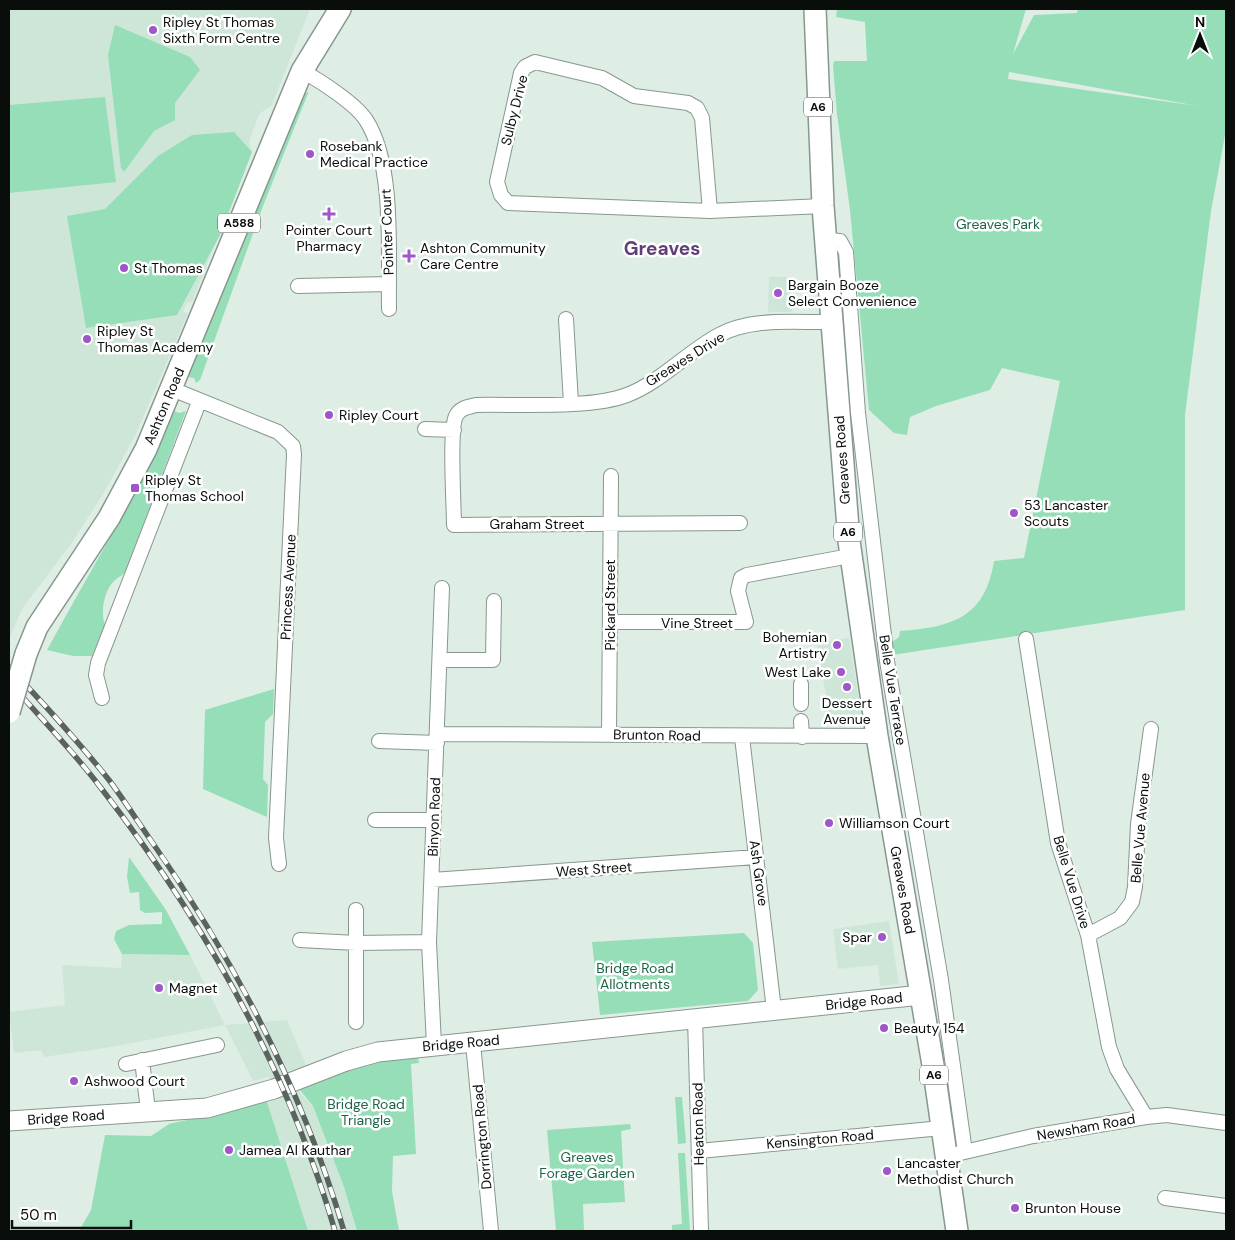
<svg xmlns="http://www.w3.org/2000/svg" width="1235" height="1240" font-family="'DM Sans',sans-serif">
  <style>
    .built { fill: #cee6d8 }
    .green { fill: #95deb8; fill-rule: evenodd }
    .lines { fill: none; stroke-linecap: round; stroke-linejoin: round }
    .street-casing { stroke: #88978e; stroke-width: 16 }
    .secondary-casing { stroke: #88978e; stroke-width: 21 }
    .primary-casing { stroke: #88978e; stroke-width: 24 }
    .street { stroke: #fff; stroke-width: 14 }
    .secondary { stroke: #fff; stroke-width: 19 }
    .primary { stroke: #fff; stroke-width: 21 }
    .rail-casing { stroke: #5a635e; stroke-width: 5.5 }
    .rail { stroke: #fff; stroke-width: 4; stroke-dasharray: 11; stroke-linecap: butt }
    .primary-bridge-casing { stroke: #88978e; stroke-width: 24; stroke-linecap: butt }
    .primary-bridge { stroke: #fff; stroke-width: 21 }
    .poi-dot { fill: #9e56c9; stroke: #fff; stroke-width: 2 }
    .labels { text-anchor: middle; stroke-width: 5; stroke-linejoin: round; paint-order: stroke }
    .shield { fill: #fff; stroke: #535654; stroke-width: 1 }
    .shield-label { font-size: 12px; font-weight: bold; fill: #090e0b }
    .poi-label { font-size: 14px; fill: #090e0b; stroke: #fff; text-anchor: start }
    .street-label { font-size: 14px; fill: #090e0b; stroke: #fff }
    .park-label { font-size: 14px; fill: #1b6546; stroke: #fff }
    .district-label { font-size: 19px; font-weight: bold; fill: #613e78; stroke: #fff }
  </style>
  <rect width="100%" height="100%" fill="#deeee5"/>
  <path class="built" d="M9,9H310L272,105L259,114L249,142L252,152L192,302L187,303L185,307L183,312L188,313L136,434L105,491L73,541L22,609L9,640Z
    M769,277H792V312H768Z
    M849,638L863,724L841,727L831,724L817,645L828,641Z
    M889,921L899,984L880,986L878,965L838,969L833,929Z
    M122,954L190,955L225,1025L287,1020L306,1065L295,1071L293,1076L301,1094L313,1106L344,1187L357,1231H112L178,1177L169,1124L234,1110L278,1095L268,1077L253,1081L225,1025L111,1047L44,1057L41,1050L14,1053L9,1012L65,1005L62,965L121,968Z"/>
  <path class="green" d="M837,9H1026L1013,54L1034,15L1077,13L1078,9H1226V130L1211,211L1185,415V610L892,655L891,643L899,637L900,631C952,627 985,618 994,561L1024,558L1060,381L1002,368L990,390L936,406L910,417L907,435L894,433L869,410L850,210L837,114L833,66L834,61H867L865,22L836,17ZM1009,72L1198,106L1008,79Z
    M115,25L190,57L200,70L175,103V120L154,131L124,172L121,168L108,55Z
    M309,91L263,206L200,380L196,383L194,378L188,377L302,96Z
    M105,97L116,182L9,193V105Z
    M234,132L252,152L221,233L177,315L86,328L67,216L105,209L158,156L192,135Z
    M174,411L179,413L186,411L126,570C123,576 120,576 115,580C104,590 100,612 105,625L92,656H73L47,650C90,570 138,495 174,411Z
    M274,689L273,714L265,722L263,779L268,785L267,817L203,789L205,710Z
    M129,857L166,910L190,955L122,954L114,939L116,931L129,925L162,924V912L145,913L140,910L139,892L130,893L127,877Z
    M744,933L753,943L758,990L748,1001L600,1015L592,942Z
    M407,1057L418,1058L419,1063L411,1064L416,1154L393,1156L392,1191L399,1231H357L344,1187L313,1106L299,1089L368,1059Z
    M675,1097H682L686,1143L678,1144Z
    M266,1099L308,1231H79L91,1210L105,1135L151,1136L169,1124L234,1110Z
    M630,1124L631,1129L621,1131L625,1202L583,1204L584,1231H556L547,1130Z
    M678,1153H685L690,1231H672V1225L682,1224Z"/>
  <g class="lines">
    <defs>
      <path id="street" d="M302,71C319,80 356,104 366,120C395,164 388,256 389,309
        M710,211L702,118L697,108L688,103L634,96L602,78L535,62L525,67L521,73L497,182L501,195L508,203L710,211L823,206
        M826,240L840,241L846,252L858,413L887,661L941,980L965,1152
        M298,286L389,284
        M566,319L571,403
        M172,389L278,432L293,446L294,454L276,838L279,864
        M425,429L454,430
        M740,523L454,525C454,506 449,429 456,416C460,408 468,407 476,405C516,404 591,409 627,395C661,382 687,352 719,335C753,317 795,323 831,322
        M610,622H746L738,591L741,578L747,575L850,556
        M1026,639L1058,843L1088,935L1109,1047L1117,1069L1146,1117
        M440,660H493L494,601
        M801,684V704
        M102,698L96,675L98,663L199,402
        M801,721L802,737
        M437,734L877,736
        M609,734L611,476
        M742,737L774,1010
        M379,741L437,743
        M375,820H434
        M432,880L756,857
        M356,910V1022
        M1088,935L1120,918L1132,902L1135,887L1138,824L1151,729
        M300,940L356,943L429,942
        M695,1018L701,1231
        M473,1043L491,1231
        M434,1045L429,942L442,588
        M142,1060L148,1111
        M126,1064L217,1045
        M699,1151L942,1128
        M956,1154L1033,1136L1146,1117L1167,1115L1226,1123
        M1165,1198L1226,1206"/>
      <path id="secondary" d="M9,1121L207,1108L274,1089L346,1061L378,1052L921,995"/>
      <path id="primary" d="M815,9L823,206L849,541L877,736L934,1071L957,1231
        M26,654L37,627L109,518L146,449L302,71L340,9"/>
    </defs>
    <use href="#street" class="street-casing"/>
    <use href="#secondary" class="secondary-casing"/>
    <use href="#primary" class="primary-casing"/>
    <use href="#street" class="street"/>
    <use href="#secondary" class="secondary"/>
    <use href="#primary" class="primary"/>
    <defs>
      <path id="rail" d="M9,667C43,703 78,741 109,780C124,800 138,822 152,842C235,961 303,1092 344,1231
        M9,682C40,717 73,751 101,788C203,920 288,1070 335,1231"/>
    </defs>
    <use href="#rail" class="rail-casing"/>
    <use href="#rail" class="rail"/>
    <defs>
      <path id="primary-bridge" d="M9,712L26,654"/>
    </defs>
    <use href="#primary-bridge" class="primary-bridge-casing"/>
    <use href="#primary-bridge" class="primary-bridge"/>
  </g>
  <g class="poi-dot">
    <circle cx="153" cy="30" r="5"/>
    <circle cx="310" cy="154" r="5"/>
    <path d="M326.5 206.5h5v5h5v5h-5v5h-5v-5h-5v-5h5z"/>
    <path d="M406.5 248.5h5v5h5v5h-5v5h-5v-5h-5v-5h5z"/>
    <circle cx="124" cy="268" r="5"/>
    <circle cx="778" cy="293" r="5"/>
    <circle cx="87" cy="339" r="5"/>
    <circle cx="329" cy="415" r="5"/>
    <rect x="130" y="483" width="10" height="10" rx="2.5"/>
    <circle cx="1014" cy="513" r="5"/>
    <circle cx="837" cy="645" r="5"/>
    <circle cx="841" cy="672" r="5"/>
    <circle cx="847" cy="687" r="5"/>
    <circle cx="829" cy="823" r="5"/>
    <circle cx="882" cy="937" r="5"/>
    <circle cx="159" cy="988" r="5"/>
    <circle cx="884" cy="1028" r="5"/>
    <circle cx="74" cy="1081" r="5"/>
    <circle cx="229" cy="1150" r="5"/>
    <circle cx="887" cy="1171" r="5"/>
    <circle cx="1015" cy="1208" r="5"/>
  </g>
  <g class="labels">
    <g class="shield">
      <rect x="804" y="97.5" width="28" height="19" rx="4"/>
      <rect x="218" y="213.5" width="42" height="19" rx="4"/>
      <rect x="834" y="522.5" width="28" height="19" rx="4"/>
      <rect x="920" y="1065.5" width="28" height="19" rx="4"/>
    </g>
    <g class="shield-label">
      <text x="818" y="111">A6</text>
      <text x="239" y="227">A588</text>
      <text x="848" y="536">A6</text>
      <text x="934" y="1079">A6</text>
    </g>
    <g class="poi-label">
      <text x="163" y="27">Ripley St Thomas<tspan x="163" dy="16">Sixth Form Centre</tspan></text>
      <text x="320" y="151">Rosebank<tspan x="320" dy="16">Medical Practice</tspan></text>
      <text x="329" y="235" text-anchor="middle">Pointer Court<tspan x="329" dy="16">Pharmacy</tspan></text>
      <text x="420" y="253">Ashton Community<tspan x="420" dy="16">Care Centre</tspan></text>
      <text x="134" y="273">St Thomas</text>
      <text x="788" y="290">Bargain Booze<tspan x="788" dy="16">Select Convenience</tspan></text>
      <text x="97" y="336">Ripley St<tspan x="97" dy="16">Thomas Academy</tspan></text>
      <text x="339" y="420">Ripley Court</text>
      <text x="145" y="485">Ripley St<tspan x="145" dy="16">Thomas School</tspan></text>
      <text x="1024" y="510">53 Lancaster<tspan x="1024" dy="16">Scouts</tspan></text>
      <text x="827" y="642" text-anchor="end">Bohemian<tspan x="827" dy="16">Artistry</tspan></text>
      <text x="831" y="677" text-anchor="end">West Lake</text>
      <text x="847" y="708" text-anchor="middle">Dessert<tspan x="847" dy="16">Avenue</tspan></text>
      <text x="839" y="828">Williamson Court</text>
      <text x="872" y="942" text-anchor="end">Spar</text>
      <text x="169" y="993">Magnet</text>
      <text x="894" y="1033">Beauty 154</text>
      <text x="84" y="1086">Ashwood Court</text>
      <text x="239" y="1155">Jamea Al Kauthar</text>
      <text x="897" y="1168">Lancaster<tspan x="897" dy="16">Methodist Church</tspan></text>
      <text x="1025" y="1213">Brunton House</text>
    </g>
    <g class="street-label">
      <text transform="translate(514 110) rotate(-76)" y="5">Sulby Drive</text>
      <text transform="translate(387 232) rotate(-92)" y="5">Pointer Court</text>
      <text transform="translate(685 359) rotate(-32)" y="5">Greaves Drive</text>
      <text transform="translate(164 406) rotate(-67)" y="5">Ashton Road</text>
      <text transform="translate(842 460) rotate(-94)" y="5">Greaves Road</text>
      <text x="537" y="529">Graham Street</text>
      <text transform="translate(288 587) rotate(-87)" y="5">Princess Avenue</text>
      <text transform="translate(610 605) rotate(-90)" y="5">Pickard Street</text>
      <text x="697" y="628">Vine Street</text>
      <text transform="translate(893 690) rotate(81)" y="5">Belle Vue Terrace</text>
      <text transform="translate(657 735) rotate(1)" y="5">Brunton Road</text>
      <text transform="translate(434 817) rotate(-88)" y="5">Binyon Road</text>
      <text transform="translate(1140 828) rotate(-85)" y="5">Belle Vue Avenue</text>
      <text transform="translate(594 869) rotate(-4)" y="5">West Street</text>
      <text transform="translate(759 873) rotate(82)" y="5">Ash Grove</text>
      <text transform="translate(1072 882) rotate(73)" y="5">Belle Vue Drive</text>
      <text transform="translate(903 890) rotate(80)" y="5">Greaves Road</text>
      <text transform="translate(864 1001) rotate(-6)" y="5">Bridge Road</text>
      <text transform="translate(461 1043) rotate(-5)" y="5">Bridge Road</text>
      <text transform="translate(66 1117) rotate(-4)" y="5">Bridge Road</text>
      <text transform="translate(698 1124) rotate(-91)" y="5">Heaton Road</text>
      <text transform="translate(1086 1127) rotate(-10)" y="5">Newsham Road</text>
      <text transform="translate(482 1137) rotate(-95)" y="5">Dorrington Road</text>
      <text transform="translate(820 1139) rotate(-5)" y="5">Kensington Road</text>
    </g>
    <g class="park-label">
      <text x="998" y="229">Greaves Park</text>
      <text x="635" y="973">Bridge Road<tspan x="635" dy="16">Allotments</tspan></text>
      <text x="366" y="1109">Bridge Road<tspan x="366" dy="16">Triangle</tspan></text>
      <text x="587" y="1162">Greaves<tspan x="587" dy="16">Forage Garden</tspan></text>
    </g>
    <g class="district-label">
      <text x="662" y="255">Greaves</text>
    </g>
  </g>
  <rect width="1235" height="1240" fill="none" stroke="#090e0b" stroke-width="20"/>
  <g transform="translate(1200 35)" stroke="#ffffff" stroke-width="4" paint-order="stroke">
  <path d="M0-4L9 19L0 12L-9 19Z" fill="#090e0b"/>
  <text y="-8" font-size="14" font-weight="bold" text-anchor="middle" fill="#090e0b">N</text>
  </g>
  <path d="M12 1220v8h119v-8" fill="none" stroke="#090e0b" stroke-width="2.5"/>
  <text x="20" y="1220" font-size="15" fill="#090e0b" stroke="#ffffff" stroke-width="4" paint-order="stroke">50 m</text>
</svg>
